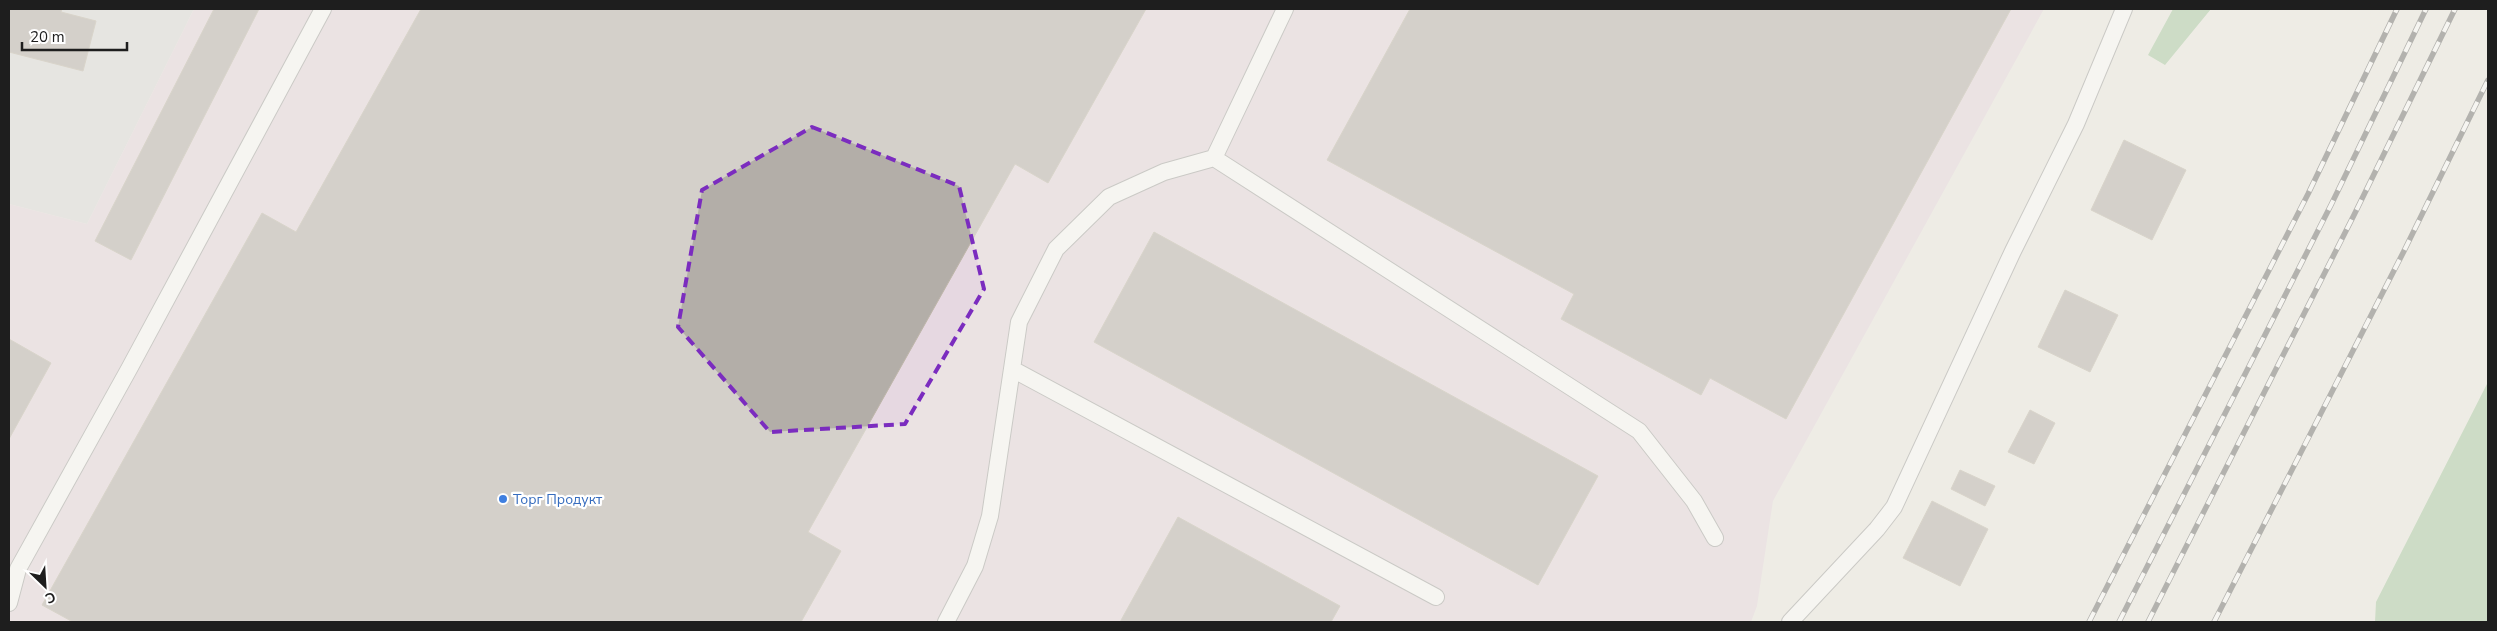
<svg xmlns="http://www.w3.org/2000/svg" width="2497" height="631" font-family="'Nunito Sans',sans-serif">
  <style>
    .residential { fill: #dcdbdb }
    .industrial { fill: #e6d8e1 }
    .forest { fill: #a4c89f }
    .building { fill: #b3aea8; stroke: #beb6a9 }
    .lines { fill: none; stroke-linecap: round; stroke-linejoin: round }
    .service-casing { stroke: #9f9f9f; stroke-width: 18 }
    .service { stroke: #fff; stroke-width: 16 }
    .rail-casing { stroke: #6c6c6c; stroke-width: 5.5 }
    .rail { stroke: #fff; stroke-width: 4; stroke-dasharray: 11; stroke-linecap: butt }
    .marked { fill: none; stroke: #7b2cbf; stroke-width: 4; stroke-dasharray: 10 6; stroke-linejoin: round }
    .shop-dot { fill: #3f7fe0; stroke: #fff; stroke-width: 2 }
    .labels { text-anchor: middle; stroke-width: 4.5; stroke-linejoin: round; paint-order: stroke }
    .shop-label { font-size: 14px; fill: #366cbe; stroke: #fff; text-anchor: start }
  </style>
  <rect width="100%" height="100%" fill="#eeece5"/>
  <path class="residential" d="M9,9H194L87,224L9,204Z"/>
  <path class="industrial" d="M194,9H2044L1773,501L1757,606L1751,622H9V204L87,224Z"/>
  <path class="forest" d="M2173,9H2211L2165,65L2148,55Z
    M2488,382V622H2375L2376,602Z"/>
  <path class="building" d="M9,9H62L61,12L96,21L83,71L9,52Z
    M214,9H259L131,260L95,241Z
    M421,9H1146L1048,183L1015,164L808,532L841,551L801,622H73L42,605L262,213L296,232Z
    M1410,9H2011L1786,419L1710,378L1701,395L1561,319L1574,294L1327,160Z
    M2124,140L2186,170L2152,240L2091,210Z
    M1154,232L1598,476L1538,585L1094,342Z
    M2065,290L2118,315L2090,372L2038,347Z
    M9,339L51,363L9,439Z
    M2030,410L2055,423L2034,464L2008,452Z
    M1960,470L1995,486L1985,506L1951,489Z
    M1932,501L1988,529L1960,586L1903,558Z
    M1178,517L1340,606L1331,622H1120Z"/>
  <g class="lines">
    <defs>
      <path id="service" d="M1214,158L1285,9
        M1012,369L1436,597
        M9,603L18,569L129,369L323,9
        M946,622L975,566L990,516L1019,322L1056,249L1109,197L1164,172L1214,158L1639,431L1694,501L1715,538
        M1790,622L1877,529L1894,507L2013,251L2076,124L2124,9"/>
    </defs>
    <use href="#service" class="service-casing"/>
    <use href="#service" class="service"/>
    <defs>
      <path id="rail" d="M2089,622L2308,194L2397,9
        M2119,622L2331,205L2426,9
        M2148,622L2354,215L2455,9
        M2214,622L2404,251L2488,80"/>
    </defs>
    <use href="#rail" class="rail-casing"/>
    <use href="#rail" class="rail"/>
  </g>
  <path d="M0 0H2497V631H0ZM812,127L959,186L984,289L905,424L770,432L678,327L702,190Z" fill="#eeece5" fill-opacity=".55" fill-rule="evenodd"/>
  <path class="marked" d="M812,127L959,186L984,289L905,424L770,432L678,327L702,190Z"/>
  <circle class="shop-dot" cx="503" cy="499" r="5"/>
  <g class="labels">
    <g class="shop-label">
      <text x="513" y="504">Торг Продукт</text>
    </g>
  </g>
  <rect width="2497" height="631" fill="none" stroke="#1e1e1e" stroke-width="20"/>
  <g transform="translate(45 586) rotate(155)" stroke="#ffffff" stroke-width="4" paint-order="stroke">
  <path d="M0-4L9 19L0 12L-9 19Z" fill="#1e1e1e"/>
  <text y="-8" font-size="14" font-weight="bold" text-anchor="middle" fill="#1e1e1e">С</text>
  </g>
  <path d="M22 42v8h105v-8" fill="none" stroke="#1e1e1e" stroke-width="2.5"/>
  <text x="30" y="42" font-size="15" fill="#1e1e1e" stroke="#ffffff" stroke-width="4" paint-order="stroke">20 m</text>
</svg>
